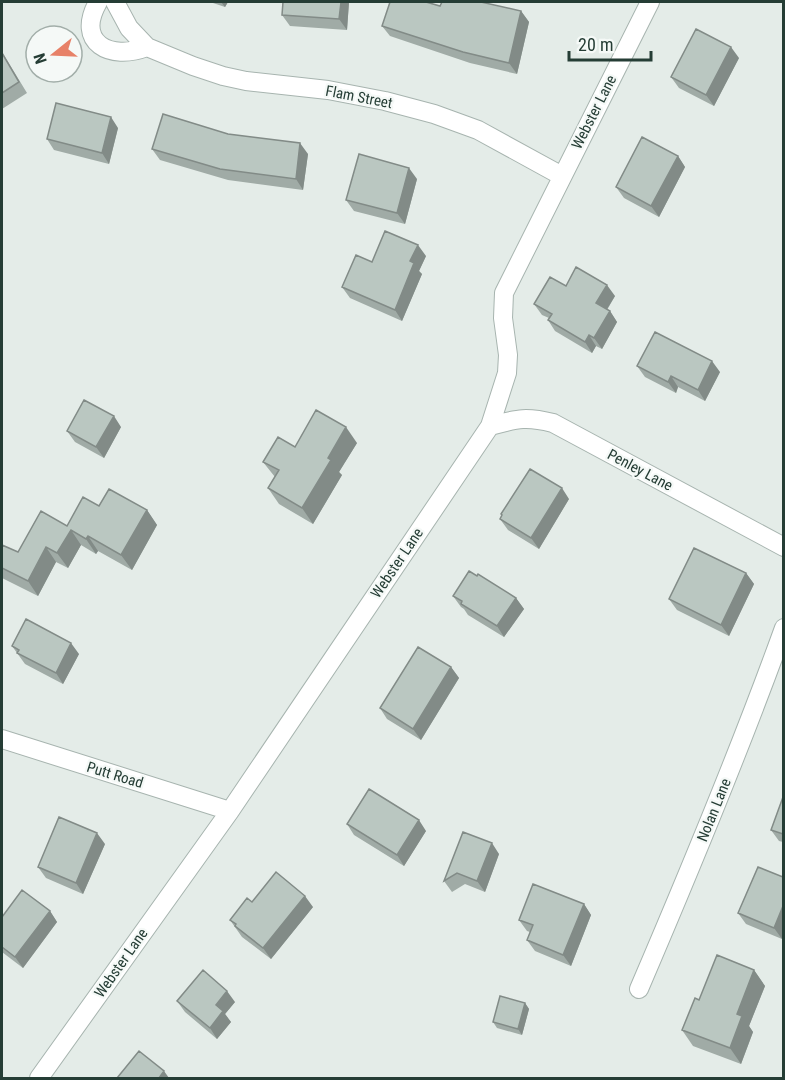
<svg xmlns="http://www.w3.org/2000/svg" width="785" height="1080" font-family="'Roboto Condensed',sans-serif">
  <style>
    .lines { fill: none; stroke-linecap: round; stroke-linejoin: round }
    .minor-casing { stroke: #a7b4af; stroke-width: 20 }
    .minor { stroke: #fff; stroke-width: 18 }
    .wall { fill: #a0aba6 }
    .shaded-wall { fill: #828b87 }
    .building { fill: #bac7c1; stroke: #828b87; stroke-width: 1.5 }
    .labels { text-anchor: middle; stroke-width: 4.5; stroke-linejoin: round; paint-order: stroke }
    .street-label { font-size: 15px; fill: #253d35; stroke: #f5f9f7 }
  </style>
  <rect width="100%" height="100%" fill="#e4ece8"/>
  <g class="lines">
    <defs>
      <path id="minor" d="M98,2C75,43 110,61 147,47
        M115,2L129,28L147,47L193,66L223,76L246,81L328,90L385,101L434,114L478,130L562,176
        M490,426C517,419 525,416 553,423L784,547
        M2,739L230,811
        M639,989C690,870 740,750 784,628
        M39,1078L230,811L490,426L507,373L508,355L503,318L504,293L650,2"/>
    </defs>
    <use href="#minor" class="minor-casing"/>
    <use href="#minor" class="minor"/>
  </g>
  <path class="wall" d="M210,2H228L225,7Z
    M349,2L347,30L290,26L282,15Z
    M440,6L521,11L529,22L517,74L470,63L390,36L382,26Z
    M2,52L27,93L2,109Z
    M739,58L714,106L679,88L671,77Z
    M118,128L109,164L54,150L47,139Z
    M228,134L308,154L303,190L228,180L160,160L152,149Z
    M678,156L685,167L659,217L624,198L616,187Z
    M417,179L405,224L354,211L346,200Z
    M426,256L419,271L422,274L402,321L350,298L342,287L372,262Z
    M566,286L615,296L607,310L610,311L617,322L602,349L596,346L592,353L555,331L548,320L549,318L542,315L534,304Z
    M637,366L720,372L705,401L678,387L676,393L645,377Z
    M121,427L104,458L75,442L67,431Z
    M357,443L339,472L342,475L313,524L279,504L268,488L275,477L263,462L295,447Z
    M569,499L539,549L508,530L500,519L502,516L501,514Z
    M99,506L147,510L157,525L132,570L98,551L96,554L81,545L68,568L56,562L38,596L2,578V545L18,552L67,526Z
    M746,573L754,584L729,636L677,610L669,599Z
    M453,596L516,598L524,609L504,637L468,615L464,609L461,607Z
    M12,646L79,654L63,684L25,664Z
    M451,667L459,678L421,740L387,719L380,708Z
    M783,797V842L779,841L771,830Z
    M347,824L426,831L404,866L354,835Z
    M463,832L499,854L485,892L465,884L452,892L444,881Z
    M105,844L83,894L46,878L38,867Z
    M758,867L782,939L746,924L738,913Z
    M252,902L313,907L271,959L242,937L230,920Z
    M584,904L591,915L571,966L535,951L527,940L530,932L527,931L519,920Z
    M50,911L57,922L23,968L2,952V917Z
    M754,970L765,986L749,1026L753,1032L741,1064L693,1046L682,1030L699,1000Z
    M177,1001L235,1002L225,1014L231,1022L217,1039L185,1012Z
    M525,1003L529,1009L522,1035L497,1028L493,1022Z"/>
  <path class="shaded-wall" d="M221,2H228L225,7Z
    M341,2H349L347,30L339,19Z
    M521,11L529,22L517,74L509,63Z
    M731,47L739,58L714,106L706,95Z
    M111,117L118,128L109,164L102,153Z
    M300,143L308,154L303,190L296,179Z
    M678,156L685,167L659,217L651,206Z
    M409,168L417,179L405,224L397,213Z
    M418,245L426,256L419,271L422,274L402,321L395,310L410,261Z
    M607,285L615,296L604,314L596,303Z
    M610,311L617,322L602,349L594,338Z
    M589,335L596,346L592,353L585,342Z
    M712,361L720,372L705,401L698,390Z
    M671,376L678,387L676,393L668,382Z
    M114,416L121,427L104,458L96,447Z
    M346,427L357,443L339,472L342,475L313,524L302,508L328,458Z
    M562,488L569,499L539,549L531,538Z
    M147,510L157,525L132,570L121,555Z
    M71,530L81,545L68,568L57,553Z
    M88,536L98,551L96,554L86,539Z
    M46,547L56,562L38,596L28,581Z
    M746,573L754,584L729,636L721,625Z
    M516,598L524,609L504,637L497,626Z
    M71,643L79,654L63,684L56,673Z
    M451,667L459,678L421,740L413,729Z
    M419,820L426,831L404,866L397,855Z
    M97,833L105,844L83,894L76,883Z
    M492,843L499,854L485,892L477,881Z
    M305,896L313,907L271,959L263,948Z
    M584,904L591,915L571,966L563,955Z
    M783,906V936L782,939L774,928Z
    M50,911L57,922L23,968L15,957Z
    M754,970L765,986L749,1026L753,1032L741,1064L730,1048L737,1014Z
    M227,991L235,1002L225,1014L231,1022L217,1039L210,1028L216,1005Z
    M525,1003L529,1009L522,1035L518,1029Z
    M164,1071L169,1078H159Z"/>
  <path class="building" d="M283,2H341L339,19L282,15Z
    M390,2H426L440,6L442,2H481L521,11L509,63L463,52L382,26Z
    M696,29L731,47L706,95L671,77Z
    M2,53L19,82L2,93Z
    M56,103L111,117L102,153L47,139Z
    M163,114L228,134L300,143L296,179L220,169L152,149Z
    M642,137L678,156L651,206L616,187Z
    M359,154L409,168L397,213L346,200Z
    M385,231L418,245L410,261L414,263L395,310L342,287L356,255L372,262Z
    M576,267L607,285L596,303L610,311L594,338L589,335L585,342L548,320L552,314L534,304L550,277L566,286Z
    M655,332L712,361L698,390L671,376L668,382L637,366Z
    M84,400L114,416L96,447L67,431Z
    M316,410L346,427L328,458L331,460L302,508L268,488L279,470L263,462L278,437L295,447Z
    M530,469L562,488L531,538L500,519L502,515L501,514Z
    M109,489L147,510L121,555L88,536L86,539L71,530L57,553L46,547L28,581L2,568V545L18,552L41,511L67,526L83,497L99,506Z
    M694,548L746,573L721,625L669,599Z
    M469,571L477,576L478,574L516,598L497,626L461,604L462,601L453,596Z
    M26,619L71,643L56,673L17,653L19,650L12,646Z
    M418,647L451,667L413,729L380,708Z
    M369,789L419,820L397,855L347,824Z
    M783,797V834L771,830Z
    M59,817L97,833L76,883L38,867Z
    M463,832L492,843L477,881L457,873L444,881Z
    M758,867L783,877V906L774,928L738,913Z
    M276,872L305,896L263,948L235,926L236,924L230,920L247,898L252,902Z
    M533,884L584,904L563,955L527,940L533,925L519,920Z
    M22,890L50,911L15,957L2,947V917Z
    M717,955L754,970L737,1014L742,1016L730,1048L682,1030L695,998L699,1000Z
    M203,970L227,991L216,1005L223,1011L210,1028L177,1001Z
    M500,996L525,1003L518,1029L493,1022Z
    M139,1051L164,1071L159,1078H117Z"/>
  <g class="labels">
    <g class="street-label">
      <text transform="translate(359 97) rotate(11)" y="5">Flam Street</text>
      <text transform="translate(594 112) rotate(-63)" y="5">Webster Lane</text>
      <text transform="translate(640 470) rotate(28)" y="5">Penley Lane</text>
      <text transform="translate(397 563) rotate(-56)" y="5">Webster Lane</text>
      <text transform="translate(115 775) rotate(17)" y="5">Putt Road</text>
      <text transform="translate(714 810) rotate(-68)" y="5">Nolan Lane</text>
      <text transform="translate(121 963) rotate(-55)" y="5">Webster Lane</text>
    </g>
  </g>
  <rect width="785" height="1080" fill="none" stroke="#253d35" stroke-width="6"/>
  <g transform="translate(54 54) rotate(252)"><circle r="28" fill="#f5f9f7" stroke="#a2aea9" stroke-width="1.5"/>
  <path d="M0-4.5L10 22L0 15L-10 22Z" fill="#e78168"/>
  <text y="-9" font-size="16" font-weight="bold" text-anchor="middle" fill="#253d35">N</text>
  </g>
  <path d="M569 51v9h82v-9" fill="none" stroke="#253d35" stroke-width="3"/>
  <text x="578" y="51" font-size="18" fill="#253d35" stroke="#f5f9f7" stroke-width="4.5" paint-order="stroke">20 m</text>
</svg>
